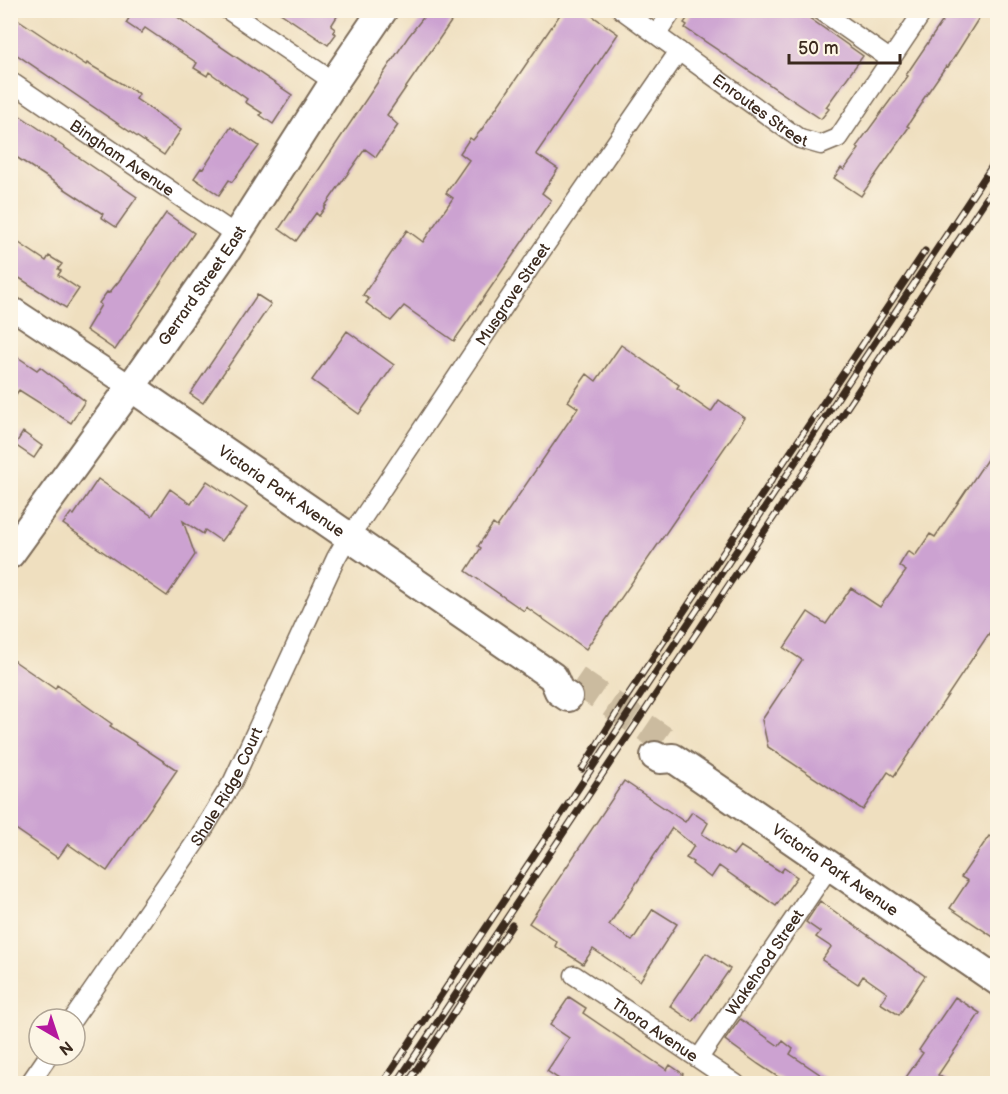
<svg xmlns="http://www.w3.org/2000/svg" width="1008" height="1094" font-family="'Balsamiq Sans',sans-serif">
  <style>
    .building { fill: #cca2d1 }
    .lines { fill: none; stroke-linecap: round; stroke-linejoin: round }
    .primary-tunnel { stroke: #cbbb9f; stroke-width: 28; stroke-dasharray: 28 14; stroke-linecap: butt }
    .minor-casing { stroke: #7a6956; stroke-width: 21 }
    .tertiary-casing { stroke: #7a6956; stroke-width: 26 }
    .primary-casing { stroke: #7a6956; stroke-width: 32 }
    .minor { stroke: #fff; stroke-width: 18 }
    .tertiary { stroke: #fff; stroke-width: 22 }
    .primary { stroke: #fff; stroke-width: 28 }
    .rail-casing { stroke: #3b2a1e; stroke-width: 7 }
    .rail { stroke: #fcf5e5; stroke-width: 4.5; stroke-dasharray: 14; stroke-linecap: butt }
    .labels { text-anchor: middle; stroke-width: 4.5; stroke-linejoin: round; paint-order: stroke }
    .street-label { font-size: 16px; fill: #3b2a1e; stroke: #fcf5e5 }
  </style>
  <rect width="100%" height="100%" fill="#fcf5e5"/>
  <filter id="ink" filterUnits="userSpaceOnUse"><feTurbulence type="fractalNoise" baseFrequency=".0167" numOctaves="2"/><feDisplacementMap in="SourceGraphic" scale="12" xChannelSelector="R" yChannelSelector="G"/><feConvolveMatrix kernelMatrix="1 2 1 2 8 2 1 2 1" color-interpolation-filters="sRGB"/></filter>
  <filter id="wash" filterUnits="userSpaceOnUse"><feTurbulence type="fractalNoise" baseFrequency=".008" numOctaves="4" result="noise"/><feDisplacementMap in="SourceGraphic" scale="24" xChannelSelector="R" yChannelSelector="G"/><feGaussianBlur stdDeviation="1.35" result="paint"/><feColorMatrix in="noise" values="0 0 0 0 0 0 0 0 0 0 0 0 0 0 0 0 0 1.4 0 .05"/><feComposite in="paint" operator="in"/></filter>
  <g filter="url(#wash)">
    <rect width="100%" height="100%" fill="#efdfbf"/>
    <g id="blocks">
      <path class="building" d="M134,10H167L292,95L273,124L260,115L262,113L245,102L247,99L209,72L207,76L194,68L197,63L176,49L145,28L141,33L126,23Z
        M276,10H341L331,26L335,29L333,32L336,34L328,45Z
        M429,10H459L387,115L398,125L376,157L365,149L325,206H326L319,216L316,213L296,241L279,229L408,37Z
        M563,10H584L618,34L536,154L558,169L542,193L551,200L454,341L404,306L391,321L366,303L369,299L363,295L407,230L423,242L453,198L446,193L469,160L460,153L470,138L473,140L482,129Z
        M693,10H798L863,56L826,107L829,109L821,119L685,28L687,25L684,23Z
        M950,10H984L948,67L946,66L922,101L923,102L907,126L909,127L861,196L834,178L841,168L844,170L859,149L856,147L908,76L906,75Z
        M10,14L86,65L87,63L139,94L136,99L181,130L164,155L10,50Z
        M10,109L56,140L55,141L137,197L116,227L101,217L103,214L10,153Z
        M231,127L259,146L232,182L229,180L219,195L194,178L201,168L203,169Z
        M166,213L194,233L115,350L86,330L101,305L99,303L107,292L109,293L119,281Z
        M10,237L46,261L49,256L62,264L58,269L61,271L58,275L79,289L66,308L10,272Z
        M257,295L271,304L203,403L190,394Z
        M347,331L394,365L359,414L312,380Z
        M621,345L679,385L677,388L711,412L719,400L745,418L586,649L526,607L524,611L466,571L481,548L478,546L493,524L497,527L578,408L568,401L577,388L587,374L596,381Z
        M10,352L37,370L40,367L85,401L71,423L19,390L10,403Z
        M23,432L42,446L34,458L15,445Z
        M998,443V620L894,776L888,772L863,810L768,747L762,720L802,660L784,648L808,612L826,624L851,588L880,607L906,571L899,566L908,551L915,556L930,534L935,537Z
        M98,479L152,516L170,489L191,504L207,481L247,508L228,534L227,533L221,541L205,530L203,534L183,521L195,555L167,596L63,524L71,513L74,515Z
        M10,658L55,689L57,685L112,724L110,726L177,770L107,871L68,844L58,858L10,825Z
        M624,781L685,822L692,812L704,820L708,823L702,834L733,855L740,846L781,872L784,868L797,877L776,906L719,866L711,878L692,864L693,862L686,858L694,846L672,828L609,925L632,941L653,909L677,924L640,981L593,949L583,964L555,946L557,942L529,923Z
        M989,836L998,842V940L950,908L968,881L961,877Z
        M820,901L925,976L899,1015L880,1003L887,993L863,976L858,984L822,960L831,947L816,937L820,932L806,922Z
        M706,953L730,969L693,1022L670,1006Z
        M569,997L586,1008L583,1013L667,1070L670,1065L683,1074L677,1083H565L547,1071L569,1038L550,1025Z
        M955,997L980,1013L938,1075L951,1083H902L923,1053L919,1050Z
        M740,1019L779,1046L783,1041L793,1049L790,1054L833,1083H787L758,1064L725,1040Z"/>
    </g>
  </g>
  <g filter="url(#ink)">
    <use href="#blocks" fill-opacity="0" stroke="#7a6956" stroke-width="1.5"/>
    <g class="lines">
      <path class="primary-tunnel" d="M576,680L664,740"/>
      <defs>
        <g id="minor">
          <path d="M228,10L334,82"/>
          <path id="s1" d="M622,10L800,139L821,145L838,138L924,10"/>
          <path d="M820,10L891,60"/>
          <path d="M657,34L673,10"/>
          <path id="s2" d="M10,81L236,235"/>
          <path id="s3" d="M574,975L736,1084"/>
          <path id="s4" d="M73,1019L197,840L233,781L336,558L348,537L362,519L533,263L679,51"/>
          <path id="s5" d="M699,1058L830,866"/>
          <path d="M29,1084L49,1055"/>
        </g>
        <path id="tertiary" d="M10,307L131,387"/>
        <g id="primary">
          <path id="s6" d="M131,387L553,677L559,691L568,697"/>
          <path id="s7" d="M10,554L131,387L228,248L334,82L383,10"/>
          <path id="s8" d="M655,756L660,759L673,758L998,981"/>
        </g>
      </defs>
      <use href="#minor" class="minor-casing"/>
      <use href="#tertiary" class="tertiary-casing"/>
      <use href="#primary" class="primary-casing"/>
      <use href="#minor" class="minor"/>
      <use href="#tertiary" class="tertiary"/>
      <use href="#primary" class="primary"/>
      <defs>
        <path id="rail" d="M582,769L626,698L925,251
          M382,1084L998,157
          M396,1084L998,181
          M407,1084L512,925"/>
      </defs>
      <use href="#rail" class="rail-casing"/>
      <use href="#rail" class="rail"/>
    </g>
  </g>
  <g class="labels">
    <g class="street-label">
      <text dy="6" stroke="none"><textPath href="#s1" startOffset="171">Enroutes Street</textPath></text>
      <text dy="6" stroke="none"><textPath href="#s2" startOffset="136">Bingham Avenue</textPath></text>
      <text dy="6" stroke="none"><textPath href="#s7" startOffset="330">Gerrard Street East</textPath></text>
      <text dy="6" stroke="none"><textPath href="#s4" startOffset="850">Musgrave Street</textPath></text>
      <text dy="6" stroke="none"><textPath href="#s6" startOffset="183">Victoria Park Avenue</textPath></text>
      <text dy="6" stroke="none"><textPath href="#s4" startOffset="279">Shale Ridge Court</textPath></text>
      <text dy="6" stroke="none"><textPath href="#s8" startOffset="216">Victoria Park Avenue</textPath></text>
      <text dy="6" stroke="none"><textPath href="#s5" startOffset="116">Wakehood Street</textPath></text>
      <text dy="6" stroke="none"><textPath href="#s3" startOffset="98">Thora Avenue</textPath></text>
    </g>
  </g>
  <rect width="1008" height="1094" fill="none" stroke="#fcf5e5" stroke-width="36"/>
  <g transform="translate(57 1037) rotate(141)"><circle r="28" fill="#fcf5e5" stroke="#afa495" stroke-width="1.5"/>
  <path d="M0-4.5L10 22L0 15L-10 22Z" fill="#b5179e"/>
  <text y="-9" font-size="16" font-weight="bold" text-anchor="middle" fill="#3b2a1e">N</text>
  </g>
  <path d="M789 54v9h111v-9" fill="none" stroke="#3b2a1e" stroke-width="3"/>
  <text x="798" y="54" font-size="18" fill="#3b2a1e" stroke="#fcf5e5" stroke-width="4.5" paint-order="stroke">50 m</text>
</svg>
